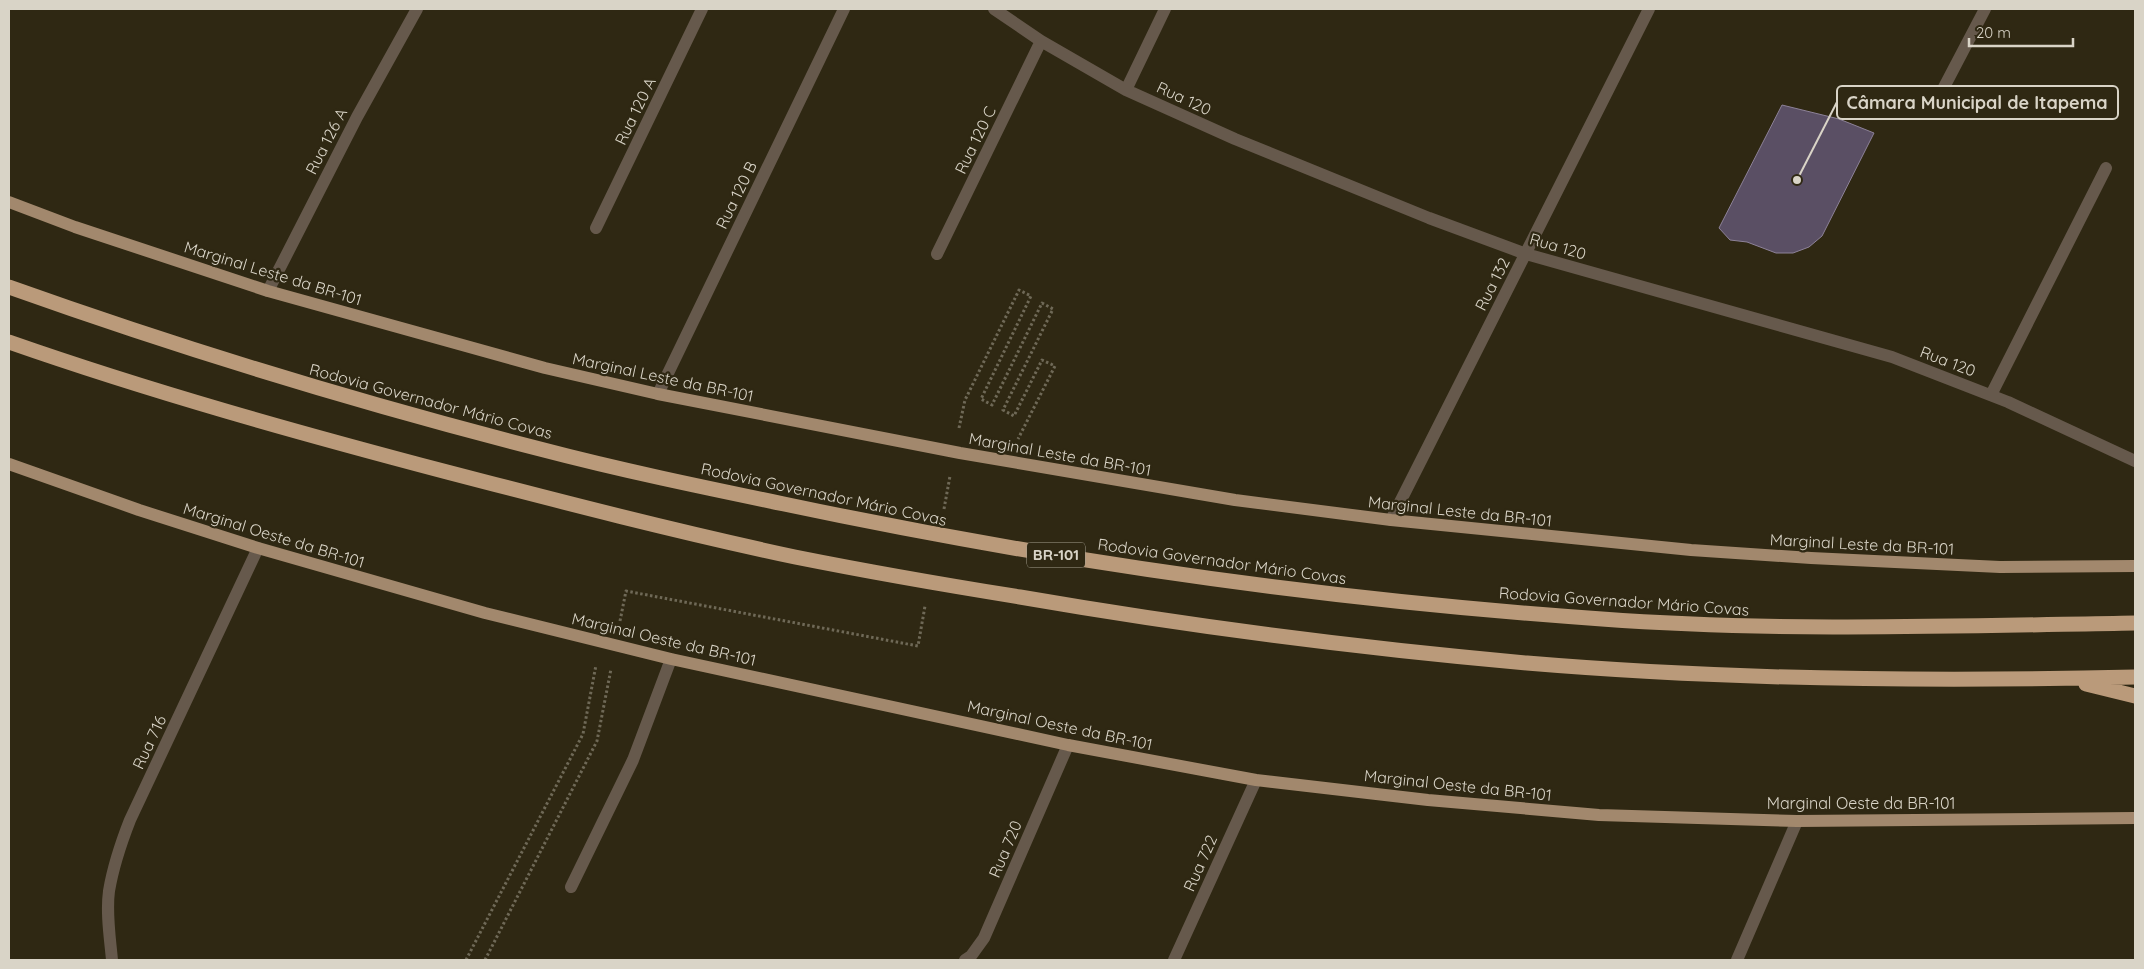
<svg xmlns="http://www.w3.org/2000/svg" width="2144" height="969" font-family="Quicksand,sans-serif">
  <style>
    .building { fill: #5a4f64; stroke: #8d8298 }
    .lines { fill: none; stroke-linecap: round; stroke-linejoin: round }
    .path { stroke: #6f6957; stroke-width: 3; stroke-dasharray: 2.5 2.5; stroke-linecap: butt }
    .minor { stroke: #66594c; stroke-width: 12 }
    .major { stroke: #a2886d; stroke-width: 12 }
    .highway { stroke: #ba9a7a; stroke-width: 15 }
    .labels { text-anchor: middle; stroke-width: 4.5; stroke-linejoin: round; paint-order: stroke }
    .shield { fill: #2f2813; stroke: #a6a091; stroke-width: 1 }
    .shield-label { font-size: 15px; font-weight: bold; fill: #d9d4c7 }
    .street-label { font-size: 16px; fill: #d9d4c7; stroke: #2f2813 }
    .leader { fill: none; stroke: #d9d4c7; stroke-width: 2 }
    .callout-dot { fill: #d9d4c7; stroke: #2f2813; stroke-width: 2 }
    .callout { fill: #2f2813; stroke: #d9d4c7; stroke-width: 2 }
    .callout-label { font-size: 18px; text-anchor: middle; font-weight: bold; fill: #d9d4c7 }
  </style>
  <rect width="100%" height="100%" fill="#2f2813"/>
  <path class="building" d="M1782,105L1839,119L1874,133L1822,236L1809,247L1793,253H1776L1747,242L1730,240L1719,228Z"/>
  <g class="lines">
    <path class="path" d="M959,428L965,400L1019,290L1031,296L981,399L992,405L1042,303L1053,309L1003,410L1014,416L1042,360L1055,366L1018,439
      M944,509L950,476
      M620,621L626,591L918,646L925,606
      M466,960L583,734L596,665
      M485,960L597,741L611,669"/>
    <path class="minor" d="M994,9L1041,41L1126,90L1235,139L1429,218L1526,254L1892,357L2008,402L2135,461
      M1126,90L1165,9
      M1931,112L1985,9
      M596,228L702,9
      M937,254L1041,41
      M268,291L357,117L417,9
      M658,394L844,9
      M1991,395L2106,168
      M1391,520L1649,9
      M571,887L633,760L671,659
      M112,960C110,938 106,913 109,891C113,867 121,843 130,820L258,548
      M965,960L971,956L984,938L1068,745
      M1174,960L1256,780
      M1737,960L1797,821"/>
    <path class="major" d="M9,202L75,227L268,291L545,368L658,394L960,453L1235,500L1391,520L1691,550L1811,558L2000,567L2135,566
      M9,464L139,510L258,548L485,613L671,659L1068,745L1256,780L1428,800L1599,815L1797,821L2135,818"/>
    <path class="highway" d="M9,287C183,349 360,403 540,449C620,470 702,487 784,504C1053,561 1327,600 1602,619C1780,632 1958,626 2135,623
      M9,342C152,392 299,433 447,472C562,502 678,532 795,557C870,572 945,585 1020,597C1188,626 1357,648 1527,663C1729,680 1933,682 2135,677
      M2086,684L2135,696"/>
  </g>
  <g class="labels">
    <rect class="shield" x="1027" y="542.5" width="58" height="25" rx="4"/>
    <g class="shield-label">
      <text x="1056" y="560">BR-101</text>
    </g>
    <g class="street-label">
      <text transform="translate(1184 98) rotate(25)" y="6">Rua 120</text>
      <text transform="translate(635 111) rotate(-64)" y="6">Rua 120 A</text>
      <text transform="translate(975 140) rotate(-64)" y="6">Rua 120 C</text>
      <text transform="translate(326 141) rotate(-63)" y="6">Rua 126 A</text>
      <text transform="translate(736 195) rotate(-64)" y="6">Rua 120 B</text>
      <text transform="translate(1558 246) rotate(16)" y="6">Rua 120</text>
      <text transform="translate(273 273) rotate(17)" y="6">Marginal Leste da BR-101</text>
      <text transform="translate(1492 284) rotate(-63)" y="6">Rua 132</text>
      <text transform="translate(1948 361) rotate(21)" y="6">Rua 120</text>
      <text transform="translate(663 377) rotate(12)" y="6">Marginal Leste da BR-101</text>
      <text transform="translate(431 401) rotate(15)" y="6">Rodovia Governador Mário Covas</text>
      <text transform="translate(1060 454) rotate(10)" y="6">Marginal Leste da BR-101</text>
      <text transform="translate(824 494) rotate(12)" y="6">Rodovia Governador Mário Covas</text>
      <text transform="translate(1460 511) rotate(6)" y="6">Marginal Leste da BR-101</text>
      <text transform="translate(274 535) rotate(17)" y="6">Marginal Oeste da BR-101</text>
      <text transform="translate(1862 544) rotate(3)" y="6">Marginal Leste da BR-101</text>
      <text transform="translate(1222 561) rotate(8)" y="6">Rodovia Governador Mário Covas</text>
      <text transform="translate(1624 601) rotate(4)" y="6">Rodovia Governador Mário Covas</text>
      <text transform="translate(664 639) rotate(13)" y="6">Marginal Oeste da BR-101</text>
      <text transform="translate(1060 725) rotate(12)" y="6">Marginal Oeste da BR-101</text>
      <text transform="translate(149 742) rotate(-65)" y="6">Rua 716</text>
      <text transform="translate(1458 785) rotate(6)" y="6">Marginal Oeste da BR-101</text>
      <text x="1861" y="809">Marginal Oeste da BR-101</text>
      <text transform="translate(1005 849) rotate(-67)" y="6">Rua 720</text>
      <text transform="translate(1200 863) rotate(-66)" y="6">Rua 722</text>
    </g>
  </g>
  <path class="leader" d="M1797 180L1837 102"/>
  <circle class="callout-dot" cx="1797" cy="180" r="5"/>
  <rect class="callout" x="1837" y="86" width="281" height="33" rx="5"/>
  <g class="callout-label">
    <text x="1977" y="109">Câmara Municipal de Itapema</text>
  </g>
  <rect width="2144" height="969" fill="none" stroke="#d9d4c7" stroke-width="20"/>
  <path d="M1969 38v8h104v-8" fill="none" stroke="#d9d4c7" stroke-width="2.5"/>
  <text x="1976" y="38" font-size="15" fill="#d9d4c7" stroke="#2f2813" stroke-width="4" paint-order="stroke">20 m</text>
</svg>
